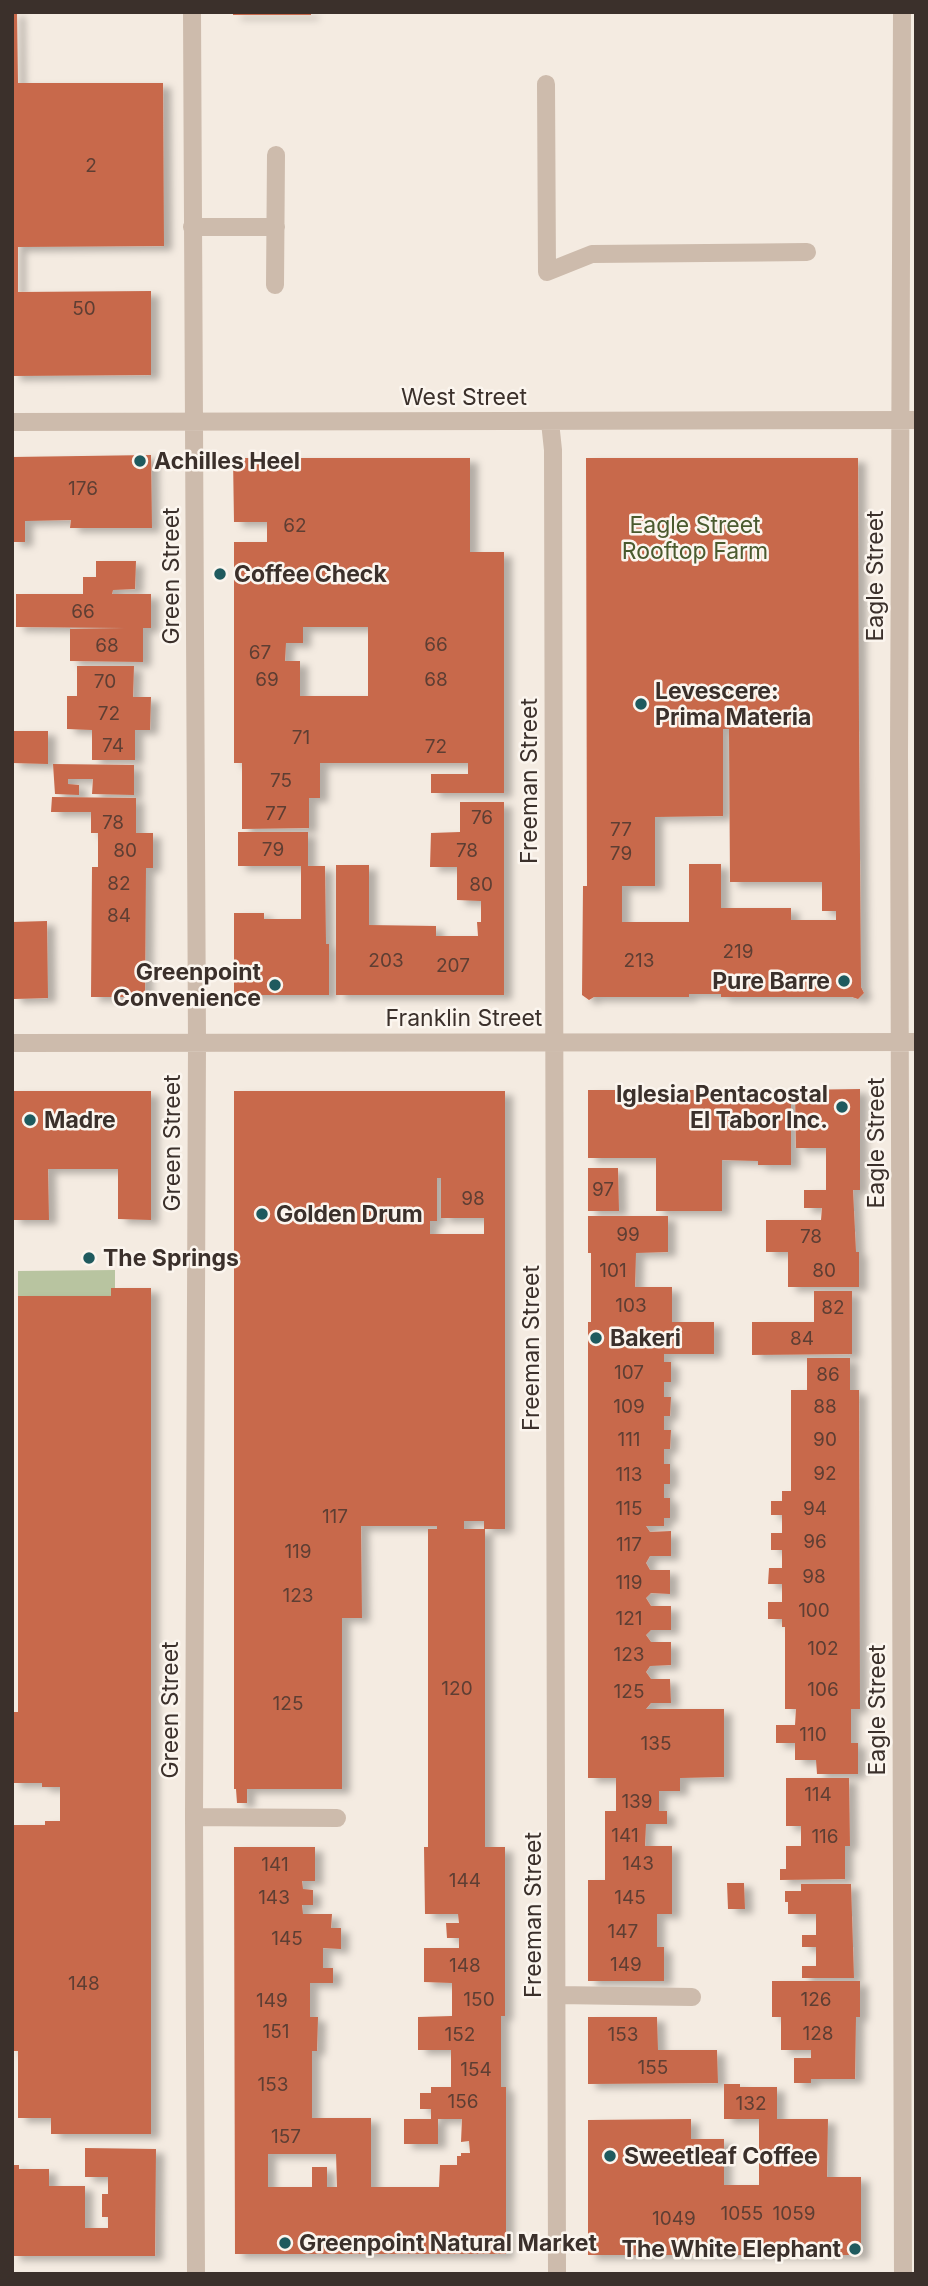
<svg xmlns="http://www.w3.org/2000/svg" width="928" height="2286" font-family="Inter,sans-serif">
  <style>
    .green { fill: #b8c4a0 }
    .building { fill: #c8694b; fill-rule: evenodd; filter: url(#shadow) }
    .lines { fill: none; stroke-linecap: round; stroke-linejoin: round }
    .minor { stroke: #cdbbac; stroke-width: 18 }
    .poi-dot { fill: #1f5a5e; stroke: #fbf5ee; stroke-width: 2.5 }
    .labels { text-anchor: middle; stroke-width: 5; stroke-linejoin: round; paint-order: stroke }
    .number-label { font-size: 19px; fill: #5e3e33 }
    .street-label { font-size: 23px; fill: #3b302b; stroke: #fbf5ee }
    .poi-label { font-size: 23px; font-weight: bold; fill: #3b302b; stroke: #fbf5ee; text-anchor: start }
    .park-label { font-size: 23px; fill: #4a5a2e; stroke: #fbf5ee }
  </style>
  <defs>
    <filter id="shadow"><feDropShadow dx="8" dy="4.5" stdDeviation="3.5" flood-color="#0004"/></filter>
  </defs>
  <rect width="100%" height="100%" fill="#f4ebe1"/>
  <path class="green" d="M115,1270V1288H111V1296H18V1271Z"/>
  <path class="building" d="M12,12H17L18,83H163L164,246L18,247V292L151,291V375L12,376Z
    M233,12H311V15H233Z
    M151,455L152,528H70L71,520L25,521V542H12V457Z
    M233,458H470V552H504V793H431V774H468V763H320V798H309V828L242,829V763H234V542H267V522H234ZM303,627H368V696H300V661H285L286,643H303Z
    M586,458H858L859,729L861,987L864,993L858,999L852,997H721V994H689V997H594L589,1000L582,995L583,886H587ZM723,729H729L730,882H822V911H836V920H791V908H721V864H689V922H622V886H655V817L723,816Z
    M96,561H136L135,589L113,590L112,594H151V628H143V662L70,661V629L125,628L16,627V594H83V577H96Z
    M77,666H134L133,697H151L150,730H135V760H92V730L67,729V696H77Z
    M12,731H48V764L12,763Z
    M53,764L134,765V795L92,794L93,779H68V784L79,785V795L55,794Z
    M52,797L136,798V833H153V868H146L145,997H91L92,867H98V833H91V812H51Z
    M460,802H504V995H336V865H369V925L436,926V936H478L477,922H481V901L457,900V867H430L431,833L460,832Z
    M238,832H308V866H325L326,944H329V995H234V913H264V919H301V866H238Z
    M47,921L48,998L14,999V995H12V922Z
    M860,1089V1190H853L856,1252H859V1287H788V1252H766V1220H821L822,1208H804V1190H826V1148H796L795,1090Z
    M588,1090H791V1165H758V1161L722,1160V1211H656V1158H588Z
    M12,1091H151V1220L118,1219V1169H48L49,1220H12Z
    M234,1091H505V1529H485V1847H505V2016H501V2087H506V2254H235L234,1847H315V1881H302L303,1889L313,1890V1905H302L303,1914H332L331,1928H341V1949L323,1948V1968H333V1983H310V2017H318L317,2051H312V2118H371V2187H439L440,2165H457V2156H461V2153H470L469,2141L461,2142L462,2119H438V2144H404V2119H431V2109H420V2093H431V2087H451V2050H418V2017L452,2016V1983L424,1982V1948H459V1938H447L446,1923H459L458,1914H425L424,1847H428V1529H437V1526H361L362,1618H342V1789H247V1803H237L236,1789H234ZM437,1178H441V1218H484V1234H430V1221H437ZM464,1521H484V1529H464ZM268,2154H336L337,2187H327V2167H312V2187H268Z
    M588,1168H618L619,1211H588Z
    M588,1216H668V1252L636,1253L635,1287H672V1322H714V1354H664V1362H671V1382H664V1397H671L670,1416H664V1430H671L670,1449H664V1464H670V1484H664V1498H670V1518H664V1526H646L650,1532L671,1531V1556H650L646,1563L650,1570H670V1594L651,1593L646,1598L651,1606H671V1630H651L646,1635L651,1642H671V1665L650,1666L646,1672L651,1679H670L671,1703H651L646,1709H724V1777L680,1778V1791H659V1811H667V1824H646L645,1846H672V1914H657V1947H664V1981H588V1880H605V1811H616V1778H588V1322H591V1253H588Z
    M111,1288H151V2134H51V2118H18V2051H12V1825H45V1821H60V1787H42V1783H12V1712H18V1296H111Z
    M814,1291H852V1354L752,1355V1322H814Z
    M807,1358H850V1390H859L860,1709H851V1743H858V1774H817L816,1760H795V1743H776V1725H795L796,1709H785V1627H782V1619H768V1602H782V1584H768L769,1568H782V1550H771V1533H782V1515H771V1501H782V1491H791V1390H807Z
    M786,1778H849L850,1846H845V1879L780,1880V1869H786V1846H801V1826H786Z
    M727,1883H744L745,1909H728Z
    M801,1884H851L854,1978H802V1966H816V1947H802V1935H816V1914H788V1902H785V1891H801Z
    M772,1981H860V2017H856L855,2079H811V2083H794V2058H811V2050H781V2017H772Z
    M588,2017H657L658,2050H717L718,2083L588,2084Z
    M724,2084H740V2087H777V2119H828L827,2177H861V2255H588V2120L691,2119V2139H724V2185H759V2119H724Z
    M85,2148L156,2149L155,2256H12V2165H19V2169H49V2186H85V2228H108V2217H102V2194H108V2177H85Z"/>
  <g class="lines">
    <path class="minor" d="M192,12L197,1043L194,1817L196,2274
      M902,12L899,753L903,2274
      M546,84L547,272L592,254L807,252
      M192,227H276
      M275,285L276,155
      M12,422L916,420
      M550,422L553,450L557,2274
      M12,1043L916,1042
      M194,1817L337,1818
      M558,1995L692,1997"/>
  </g>
  <g class="poi-dot">
    <circle cx="140" cy="461" r="7"/>
    <circle cx="220" cy="574" r="7"/>
    <circle cx="641" cy="704" r="7"/>
    <circle cx="844" cy="981" r="7"/>
    <circle cx="275" cy="985" r="7"/>
    <circle cx="842" cy="1107" r="7"/>
    <circle cx="30" cy="1120" r="7"/>
    <circle cx="262" cy="1214" r="7"/>
    <circle cx="89" cy="1258" r="7"/>
    <circle cx="596" cy="1338" r="7"/>
    <circle cx="610" cy="2156" r="7"/>
    <circle cx="285" cy="2243" r="7"/>
    <circle cx="855" cy="2249" r="7"/>
  </g>
  <g class="labels">
    <g class="number-label">
      <text x="91" y="172">2</text>
      <text x="84" y="315">50</text>
      <text x="83" y="495">176</text>
      <text x="295" y="532">62</text>
      <text x="83" y="618">66</text>
      <text x="436" y="651">66</text>
      <text x="107" y="652">68</text>
      <text x="260" y="659">67</text>
      <text x="267" y="686">69</text>
      <text x="436" y="686">68</text>
      <text x="105" y="688">70</text>
      <text x="109" y="720">72</text>
      <text x="301" y="744">71</text>
      <text x="113" y="752">74</text>
      <text x="436" y="753">72</text>
      <text x="281" y="787">75</text>
      <text x="276" y="820">77</text>
      <text x="482" y="824">76</text>
      <text x="113" y="829">78</text>
      <text x="621" y="836">77</text>
      <text x="273" y="856">79</text>
      <text x="125" y="857">80</text>
      <text x="467" y="857">78</text>
      <text x="621" y="860">79</text>
      <text x="119" y="890">82</text>
      <text x="481" y="891">80</text>
      <text x="119" y="922">84</text>
      <text x="738" y="958">219</text>
      <text x="386" y="967">203</text>
      <text x="639" y="967">213</text>
      <text x="453" y="972">207</text>
      <text x="603" y="1196">97</text>
      <text x="473" y="1205">98</text>
      <text x="628" y="1241">99</text>
      <text x="811" y="1243">78</text>
      <text x="613" y="1277">101</text>
      <text x="824" y="1277">80</text>
      <text x="631" y="1312">103</text>
      <text x="833" y="1314">82</text>
      <text x="802" y="1345">84</text>
      <text x="629" y="1379">107</text>
      <text x="828" y="1381">86</text>
      <text x="629" y="1413">109</text>
      <text x="825" y="1413">88</text>
      <text x="629" y="1446">111</text>
      <text x="825" y="1446">90</text>
      <text x="825" y="1480">92</text>
      <text x="629" y="1481">113</text>
      <text x="629" y="1515">115</text>
      <text x="815" y="1515">94</text>
      <text x="335" y="1523">117</text>
      <text x="815" y="1548">96</text>
      <text x="629" y="1551">117</text>
      <text x="298" y="1558">119</text>
      <text x="814" y="1583">98</text>
      <text x="629" y="1589">119</text>
      <text x="298" y="1602">123</text>
      <text x="814" y="1617">100</text>
      <text x="629" y="1625">121</text>
      <text x="823" y="1655">102</text>
      <text x="629" y="1661">123</text>
      <text x="457" y="1695">120</text>
      <text x="823" y="1696">106</text>
      <text x="629" y="1698">125</text>
      <text x="288" y="1710">125</text>
      <text x="813" y="1741">110</text>
      <text x="656" y="1750">135</text>
      <text x="818" y="1801">114</text>
      <text x="637" y="1808">139</text>
      <text x="625" y="1842">141</text>
      <text x="825" y="1843">116</text>
      <text x="638" y="1870">143</text>
      <text x="275" y="1871">141</text>
      <text x="465" y="1887">144</text>
      <text x="274" y="1904">143</text>
      <text x="630" y="1904">145</text>
      <text x="623" y="1938">147</text>
      <text x="287" y="1945">145</text>
      <text x="626" y="1971">149</text>
      <text x="465" y="1972">148</text>
      <text x="84" y="1990">148</text>
      <text x="479" y="2006">150</text>
      <text x="816" y="2006">126</text>
      <text x="272" y="2007">149</text>
      <text x="276" y="2038">151</text>
      <text x="818" y="2040">128</text>
      <text x="460" y="2041">152</text>
      <text x="623" y="2041">153</text>
      <text x="653" y="2074">155</text>
      <text x="476" y="2076">154</text>
      <text x="273" y="2091">153</text>
      <text x="463" y="2108">156</text>
      <text x="751" y="2110">132</text>
      <text x="286" y="2143">157</text>
      <text x="742" y="2220">1055</text>
      <text x="794" y="2220">1059</text>
      <text x="674" y="2225">1049</text>
    </g>
    <g class="street-label">
      <text x="464" y="405">West Street</text>
      <text transform="translate(171 576) rotate(-90)" y="8">Green Street</text>
      <text transform="translate(875 576) rotate(-90)" y="8">Eagle Street</text>
      <text transform="translate(529 781) rotate(-90)" y="8">Freeman Street</text>
      <text x="464" y="1026">Franklin Street</text>
      <text transform="translate(172 1143) rotate(-90)" y="8">Green Street</text>
      <text transform="translate(876 1143) rotate(-90)" y="8">Eagle Street</text>
      <text transform="translate(531 1348) rotate(-90)" y="8">Freeman Street</text>
      <text transform="translate(170 1710) rotate(-90)" y="8">Green Street</text>
      <text transform="translate(877 1710) rotate(-90)" y="8">Eagle Street</text>
      <text transform="translate(533 1915) rotate(-90)" y="8">Freeman Street</text>
    </g>
    <g class="poi-label">
      <text x="154" y="469">Achilles Heel</text>
      <text x="234" y="582">Coffee Check</text>
      <text x="655" y="699">Levescere:<tspan x="655" dy="26">Prima Materia</tspan></text>
      <text x="261" y="980" text-anchor="end">Greenpoint<tspan x="261" dy="26">Convenience</tspan></text>
      <text x="830" y="989" text-anchor="end">Pure Barre</text>
      <text x="828" y="1102" text-anchor="end">Iglesia Pentacostal<tspan x="828" dy="26">El Tabor Inc.</tspan></text>
      <text x="44" y="1128">Madre</text>
      <text x="276" y="1222">Golden Drum</text>
      <text x="103" y="1266">The Springs</text>
      <text x="610" y="1346">Bakeri</text>
      <text x="624" y="2164">Sweetleaf Coffee</text>
      <text x="299" y="2251">Greenpoint Natural Market</text>
      <text x="841" y="2257" text-anchor="end">The White Elephant</text>
    </g>
    <g class="park-label">
      <text x="695" y="533">Eagle Street<tspan x="695" dy="26">Rooftop Farm</tspan></text>
    </g>
  </g>
  <rect width="928" height="2286" fill="none" stroke="#3b302b" stroke-width="28"/>
</svg>
